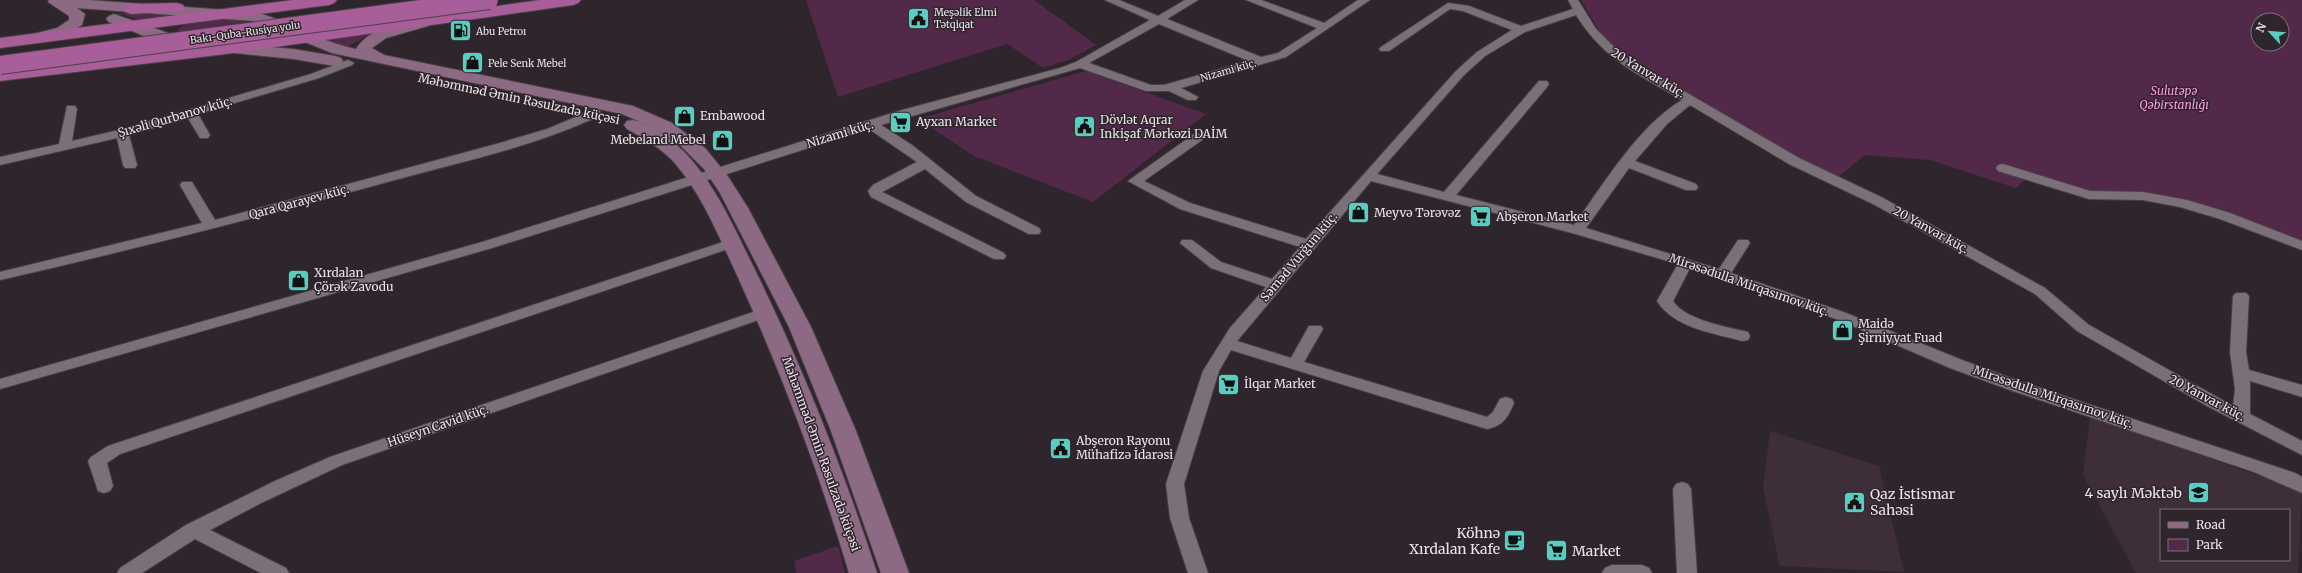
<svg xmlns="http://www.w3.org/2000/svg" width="2302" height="573" font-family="Merriweather,serif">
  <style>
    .built { fill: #3d2e39; fill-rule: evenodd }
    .green { fill: #53294a; fill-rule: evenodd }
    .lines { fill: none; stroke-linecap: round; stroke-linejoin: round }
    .minor-casing { stroke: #4a4147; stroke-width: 2 }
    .secondary-casing { stroke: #4a4147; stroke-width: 2 }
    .trunk-casing { stroke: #4a4147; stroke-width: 2 }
    .minor { fill: #7b7078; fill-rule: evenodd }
    .secondary { fill: #8c6a84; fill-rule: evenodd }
    .trunk { fill: #a85f99; fill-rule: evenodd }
    .trunk-bridge-casing { stroke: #4a4147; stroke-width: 20; stroke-linecap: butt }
    .trunk-bridge { stroke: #a85f99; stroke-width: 18 }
    .labels { text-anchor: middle; stroke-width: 3; stroke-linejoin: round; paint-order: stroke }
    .far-poi-label { font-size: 10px; fill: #eae3e8; stroke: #2f252c; text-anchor: start }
    .far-street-label { font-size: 10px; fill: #eae3e8; stroke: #2f252c }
    .street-label { font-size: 12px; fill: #eae3e8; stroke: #2f252c }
    .park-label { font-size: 12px; font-style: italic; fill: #f998e3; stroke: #2f252c }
    .poi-label { font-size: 12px; fill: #eae3e8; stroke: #2f252c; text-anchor: start }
    .near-poi-label { font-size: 14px; fill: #eae3e8; stroke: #2f252c; text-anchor: end }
  </style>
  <rect width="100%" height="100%" fill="#2f252c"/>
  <path class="built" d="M2090,416L2302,491L2298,573H2136L2083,475ZM2161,510H2289V560H2161Z
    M1770,431L1879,466L1904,572L1780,566L1763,488Z"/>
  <path class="green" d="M806,0H1034L1096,45L1068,60L1043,68L1007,44L838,97Z
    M1581,0H2302V244L2215,208L2150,193L2092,192L2031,174L2016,188L1930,160L1865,155L1838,177L1796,159L1619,54L1598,29ZM2258,20H2282V44H2258Z
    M116,13L174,15L141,20Z
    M225,19L252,22L181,35L178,32L179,28L192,22Z
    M369,35L347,47L329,40Z
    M1086,71L1206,114L1093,202L974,156L918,119Z
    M838,546L845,573H797L794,561Z"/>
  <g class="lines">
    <defs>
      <path id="minor" d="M1105,0H1119L1158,16L1185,0H1198L1167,19L1261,57L1278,53L1317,28L1246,0H1261L1324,23L1358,0H1370L1286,57L1181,88L1198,97L1196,100H1188L1169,91H1146L1080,68L881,125L912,145L976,196L1039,228L1041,231L1039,234H1029L966,202L925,169L882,192L1004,253L1006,256L1004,259H994L871,197L868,191L873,185L917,162L869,129L492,248L0,389V379L482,242L902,110L1060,68L1076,62L1150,20ZM1159,24L1249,61L1164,85H1151L1089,63Z
        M1568,0H1578L1596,29L1622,55L1799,158L1883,198L2045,288L2089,325L2233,406L2235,389L2230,352L2233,296L2236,293H2246L2249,296L2246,352L2249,370L2302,385V397L2250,381V414L2302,441V455L2207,406L2077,331L2035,294L1873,204L1789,164L1690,105L1667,124L1635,161L1696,184L1698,187L1696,190H1686L1629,168L1586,228L1719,269L1738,240H1748L1750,243L1731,273L1846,313L1962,360L2019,381L2295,473L2302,477V493L2254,472L2007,389L1950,368L1836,319L1690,268L1673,301C1685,320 1727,327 1748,332L1750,336L1748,340L1742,341C1713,333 1674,328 1657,301L1678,264L1572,233L1371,181L1237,341L1291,358L1309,326H1321L1323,329L1304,362L1487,417L1493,412L1500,399L1506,397L1512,399L1514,403C1508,417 1503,426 1487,429L1231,350L1219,371L1184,484L1189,518L1208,573H1188L1170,518L1166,484L1203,371L1230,328L1266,287L1211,268L1180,243L1182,240H1192L1221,262L1272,279L1300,247L1180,209L1128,181L1194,134H1202L1204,137L1202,140L1144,181L1190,203L1306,239L1456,71L1477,52L1512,30L1463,11L1450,9L1389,51H1381L1379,49L1381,47L1448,3L1469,6L1521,26L1573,9ZM1576,15C1604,60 1638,74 1682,100C1638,126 1604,184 1574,225L1456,195L1547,87L1549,84L1547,81H1539L1444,192L1377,174L1464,75L1485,56L1525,32Z
        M348,60L354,63L352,65L319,78L198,114L210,135L208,138H200L188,118L129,135L137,165L135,168H125L123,165L117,138L0,165V157L59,144L67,106H75L77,109L72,141L119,130L311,74Z
        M595,109L599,110L601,113L599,116C533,147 461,162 391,181C261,217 131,250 0,280V272L202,223L180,185L182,182H192L215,220L500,143L547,129Z
        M2003,164L2090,191L2143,192L2187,200L2230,213L2302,241V250L2220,219L2180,207L2143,200L2089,199L1998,171L1996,168L1998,165Z
        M732,239L737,240L739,243L737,246L120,454L107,463L113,486L110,491L104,493L98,491L88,461L91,457L108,446Z
        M765,308L770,310L773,313L770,316L342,465L261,503L210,530L286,568L289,573H261L195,539L142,573H117L120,568L186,525L275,481L330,457Z
        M1682,482L1688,484L1691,489L1697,573H1677L1673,489L1676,484Z
        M1612,565H1642L1649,568L1652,573H1602L1605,568Z"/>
      <path id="secondary" d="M49,0H88L255,12C290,21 320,42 356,49C370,27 399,24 423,18L428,20L431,23L428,26L386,38L372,48L384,55L633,106L672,123L705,148L727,175L748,208L811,327L856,431L909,573H881L831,431L789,327L720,193L704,169L677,142L650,126L622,114L332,53L253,21L77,8L85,14L82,25C69,33 48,44 33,40L30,37L33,34L57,28L69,20V16L48,2Z
        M114,14L188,40L190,43L188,46L182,48L149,38L109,22L106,19L109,16Z
        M221,43L293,49L335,56L341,58L343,61L341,64L335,66L293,59L215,51L213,48L215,45Z
        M633,120C652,124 673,140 686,154C717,187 735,230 755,270C803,368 843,469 877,573H849C819,471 781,372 737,275C719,237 702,194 674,162C661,148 644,138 627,129L624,125L627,121Z"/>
      <path id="trunk" d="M293,0H337L334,3L329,5L0,48V38Z
        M540,0H581L578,3L573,5L226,54L0,81V71L226,44Z
        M177,3L183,5L185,8L183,11L131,14L125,12L123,9L125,6L131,4Z"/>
    </defs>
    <use href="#minor" class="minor-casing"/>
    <use href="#secondary" class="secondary-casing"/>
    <use href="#trunk" class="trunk-casing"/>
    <use href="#minor" class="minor"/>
    <use href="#secondary" class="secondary"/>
    <use href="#trunk" class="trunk"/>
    <defs>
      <path id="trunk-bridge" d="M0,65L489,0"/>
    </defs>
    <use href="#trunk-bridge" class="trunk-bridge-casing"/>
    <use href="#trunk-bridge" class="trunk-bridge"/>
  </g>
  <defs>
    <symbol id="civic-square" viewBox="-11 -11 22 22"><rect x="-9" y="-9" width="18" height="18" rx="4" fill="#57cec1" stroke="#2f252c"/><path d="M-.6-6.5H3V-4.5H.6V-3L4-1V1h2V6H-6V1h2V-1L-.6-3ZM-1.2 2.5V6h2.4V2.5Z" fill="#111"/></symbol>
    <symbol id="fuel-square" viewBox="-11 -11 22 22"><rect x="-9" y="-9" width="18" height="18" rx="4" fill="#57cec1" stroke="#2f252c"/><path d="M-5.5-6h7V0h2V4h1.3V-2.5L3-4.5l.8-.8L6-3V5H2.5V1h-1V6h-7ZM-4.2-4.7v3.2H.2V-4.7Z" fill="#111"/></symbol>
    <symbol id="shop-square" viewBox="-11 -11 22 22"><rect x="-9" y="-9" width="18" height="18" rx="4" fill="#57cec1" stroke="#2f252c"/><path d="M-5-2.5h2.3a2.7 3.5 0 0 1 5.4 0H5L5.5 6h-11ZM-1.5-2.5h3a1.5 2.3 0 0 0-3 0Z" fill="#111"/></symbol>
    <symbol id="supermarket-square" viewBox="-11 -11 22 22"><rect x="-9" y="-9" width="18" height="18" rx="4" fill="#57cec1" stroke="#2f252c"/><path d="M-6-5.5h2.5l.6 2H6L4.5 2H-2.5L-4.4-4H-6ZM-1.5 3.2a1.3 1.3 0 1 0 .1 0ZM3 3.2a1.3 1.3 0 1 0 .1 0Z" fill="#111"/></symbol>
    <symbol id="school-square" viewBox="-11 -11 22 22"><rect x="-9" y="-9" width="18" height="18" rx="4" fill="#57cec1" stroke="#2f252c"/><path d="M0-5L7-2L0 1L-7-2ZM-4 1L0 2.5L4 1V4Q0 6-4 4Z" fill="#111"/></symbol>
    <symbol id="cafe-square" viewBox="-11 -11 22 22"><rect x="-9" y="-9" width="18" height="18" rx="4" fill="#57cec1" stroke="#2f252c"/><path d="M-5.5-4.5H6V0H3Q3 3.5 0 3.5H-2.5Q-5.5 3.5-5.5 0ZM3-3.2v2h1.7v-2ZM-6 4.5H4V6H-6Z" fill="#111"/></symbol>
  </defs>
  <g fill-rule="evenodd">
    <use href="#civic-square" x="906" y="6" width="25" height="25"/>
    <use href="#fuel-square" x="448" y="18" width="25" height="25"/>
    <use href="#shop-square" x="460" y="50" width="25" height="25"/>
    <use href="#shop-square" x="672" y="104" width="25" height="25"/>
    <use href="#supermarket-square" x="888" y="110" width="25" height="25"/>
    <use href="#civic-square" x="1072" y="114" width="25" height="25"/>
    <use href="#shop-square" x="710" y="128" width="25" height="25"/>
    <use href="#shop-square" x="1346" y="200" width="25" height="25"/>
    <use href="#supermarket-square" x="1468" y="204" width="25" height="25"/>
    <use href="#shop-square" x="286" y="268" width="25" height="25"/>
    <use href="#shop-square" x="1830" y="318" width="25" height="25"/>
    <use href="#supermarket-square" x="1216" y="372" width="25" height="25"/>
    <use href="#civic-square" x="1048" y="436" width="25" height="25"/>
    <use href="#school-square" x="2186" y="480" width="25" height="25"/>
    <use href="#civic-square" x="1842" y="490" width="25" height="25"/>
    <use href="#cafe-square" x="1502" y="528" width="25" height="25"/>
    <use href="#supermarket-square" x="1544" y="538" width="25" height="25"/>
  </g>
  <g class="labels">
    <g class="far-poi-label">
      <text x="934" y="16">Meşəlik Elmi<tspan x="934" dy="12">Tətqiqat</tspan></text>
      <text x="476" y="35">Abu Petroı</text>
      <text x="488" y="67">Pele Senk Mebel</text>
    </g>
    <g class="far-street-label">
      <text transform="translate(245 32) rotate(-8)" y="4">Bakı-Quba-Rusiya yolu</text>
      <text transform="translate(1228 70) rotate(-16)" y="4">Nizami küç.</text>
    </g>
    <g class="street-label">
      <text transform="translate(1648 73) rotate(31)" y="4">20 Yanvar küç.</text>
      <text transform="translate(519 99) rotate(12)" y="4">Məhəmməd Əmin Rəsulzadə küçəsi</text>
      <text transform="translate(175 117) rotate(-16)" y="4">Şıxəli Qurbanov küç.</text>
      <text transform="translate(840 134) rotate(-17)" y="4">Nizami küç.</text>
      <text transform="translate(299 202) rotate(-15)" y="4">Qara Qarayev küç.</text>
      <text transform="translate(1931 230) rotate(29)" y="4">20 Yanvar küç.</text>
      <text transform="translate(1299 257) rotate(-50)" y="4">Səməd Vurğun küç.</text>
      <text transform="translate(1749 285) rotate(19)" y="4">Mirəsədulla Mirqasımov küç.</text>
      <text transform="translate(2053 397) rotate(19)" y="4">Mirəsədulla Mirqasımov küç.</text>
      <text transform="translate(2207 398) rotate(28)" y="4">20 Yanvar küç.</text>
      <text transform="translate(438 426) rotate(-19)" y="4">Hüseyn Cavid küç.</text>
      <text transform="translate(821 454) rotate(70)" y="4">Məhəmməd Əmin Rəsulzadə küçəsi</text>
    </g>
    <g class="park-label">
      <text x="2174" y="95">Sulutəpə<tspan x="2174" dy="14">Qəbirstanlığı</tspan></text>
    </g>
    <g class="poi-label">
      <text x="700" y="120">Embawood</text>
      <text x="1100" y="124">Dövlət Aqrar<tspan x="1100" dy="14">Inkişaf Mərkəzi DAİM</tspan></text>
      <text x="916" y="126">Ayxan Market</text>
      <text x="706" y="144" text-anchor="end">Mebeland Mebel</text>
      <text x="1374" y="217">Meyvə Tərəvəz</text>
      <text x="1496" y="221">Abşeron Market</text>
      <text x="314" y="277">Xırdalan<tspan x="314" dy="14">Çörək Zavodu</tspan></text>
      <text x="1858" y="328">Maidə<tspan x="1858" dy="14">Şirniyyat Fuad</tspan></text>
      <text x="1244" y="388">İlqar Market</text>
      <text x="1076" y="445">Abşeron Rayonu<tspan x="1076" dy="14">Mühafizə İdarəsi</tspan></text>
    </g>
    <g class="near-poi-label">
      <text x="2182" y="498">4 saylı Məktəb</text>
      <text x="1870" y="499" text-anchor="start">Qaz İstismar<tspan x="1870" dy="16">Sahəsi</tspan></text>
      <text x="1500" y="538">Köhnə<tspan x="1500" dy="16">Xırdalan Kafe</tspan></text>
      <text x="1572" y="556" text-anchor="start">Market</text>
    </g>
  </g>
  <rect x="2160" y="509" width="130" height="52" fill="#2f252c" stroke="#7a7177"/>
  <rect x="2168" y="522" width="20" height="6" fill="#8c6a84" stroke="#7a7177"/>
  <text x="2196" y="529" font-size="12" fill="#eae3e8">Road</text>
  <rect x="2168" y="539" width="20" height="12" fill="#53294a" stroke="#7a7177"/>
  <text x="2196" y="549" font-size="12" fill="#eae3e8">Park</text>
  <g transform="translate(2270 32) rotate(296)"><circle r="19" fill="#2f252c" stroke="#7a7177"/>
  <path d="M0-3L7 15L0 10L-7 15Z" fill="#57cec1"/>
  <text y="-6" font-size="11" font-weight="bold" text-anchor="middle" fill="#eae3e8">N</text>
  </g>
</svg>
